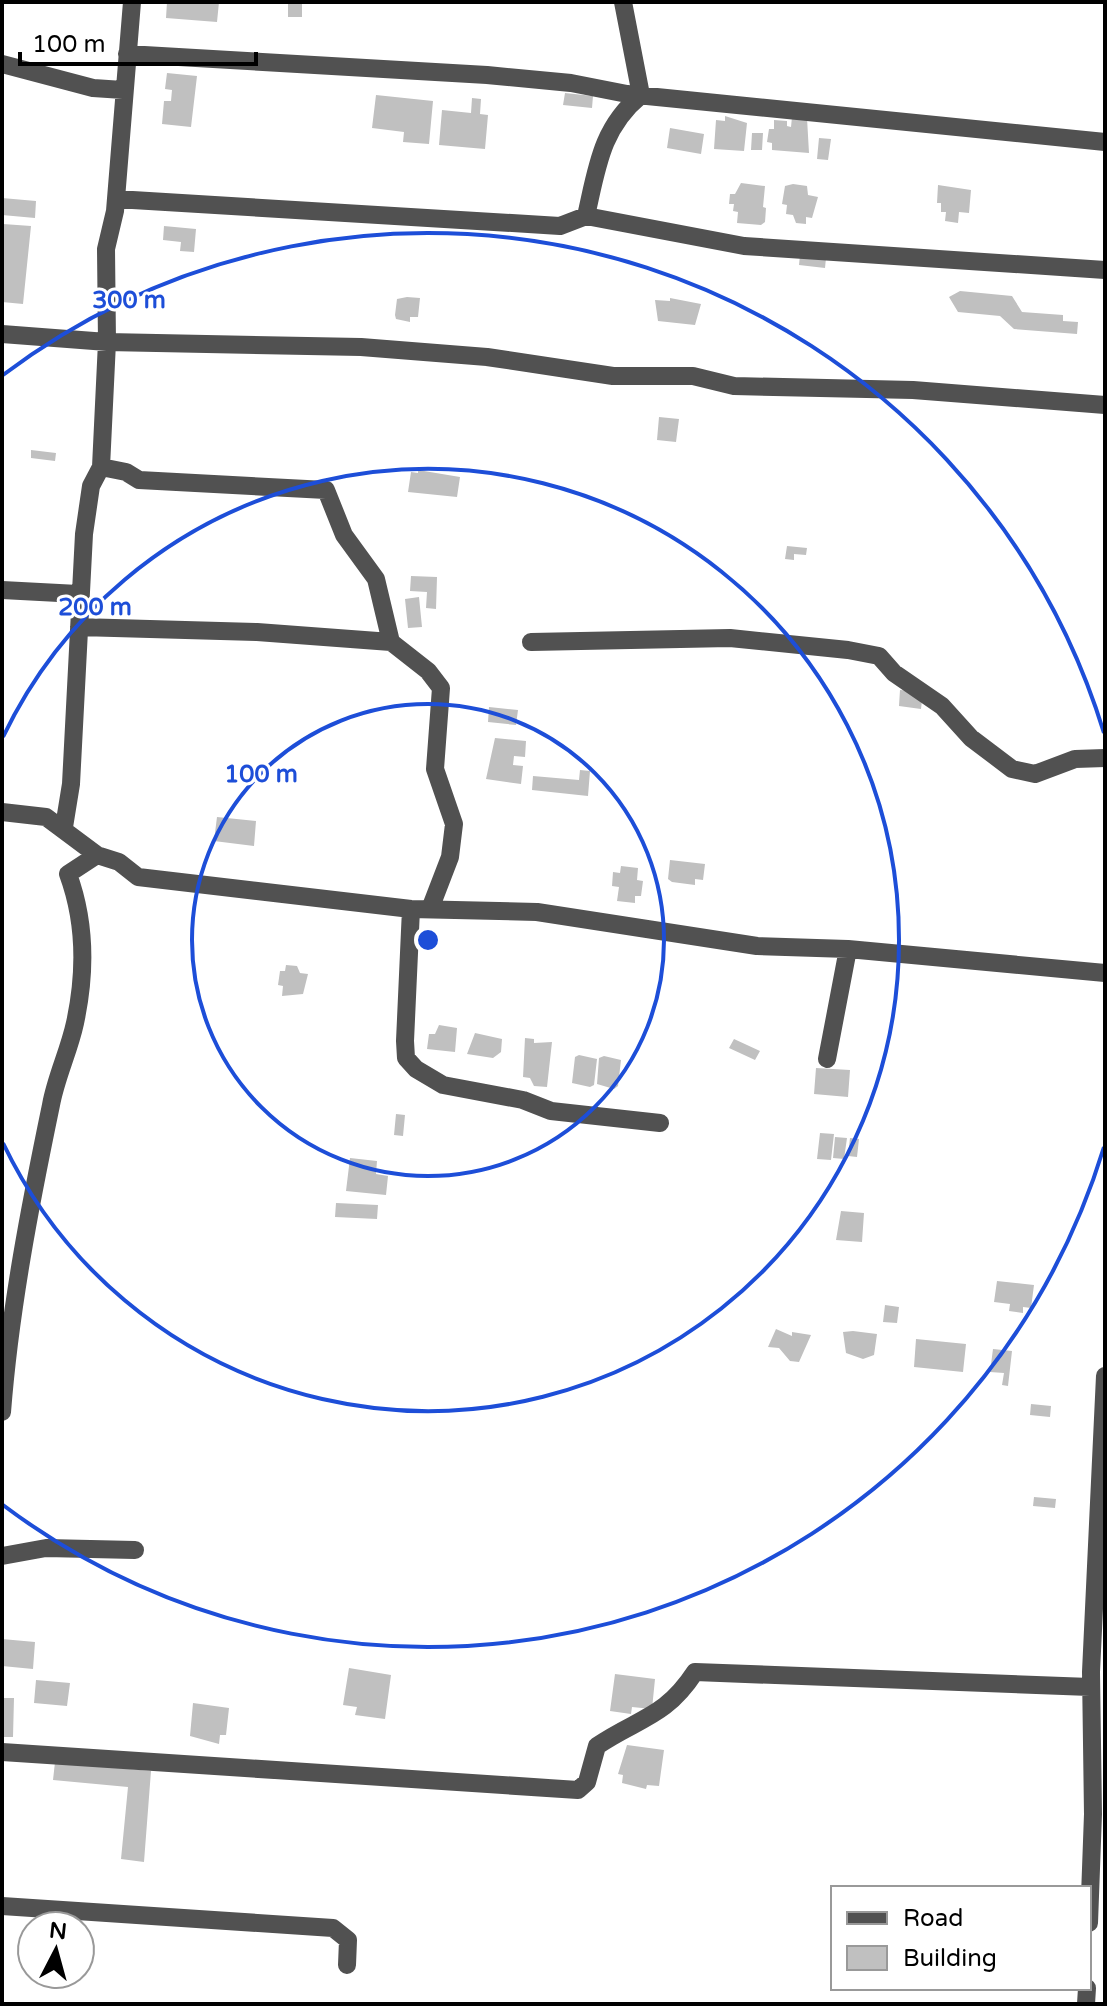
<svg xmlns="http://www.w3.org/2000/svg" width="1107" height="2006" font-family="'Varela Round',sans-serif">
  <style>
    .building { fill: #c0c0c0 }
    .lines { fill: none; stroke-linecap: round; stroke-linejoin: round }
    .minor { stroke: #515151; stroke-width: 18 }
    .ring { fill: none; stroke: #1d4ed8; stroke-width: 4 }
    .centre { fill: #1d4ed8; stroke: #fff; stroke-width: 4 }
    .ring-label { font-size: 24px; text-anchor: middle; font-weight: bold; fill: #1d4ed8; stroke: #fff; stroke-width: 6; stroke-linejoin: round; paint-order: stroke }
  </style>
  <rect width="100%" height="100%" fill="#fff"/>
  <path class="building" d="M167,2H219L217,22L166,18Z
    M288,2H302V17H288Z
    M167,73L197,76L191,127L162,124L164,101H171L172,90L165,89Z
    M565,93L593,96L592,108L563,105Z
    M376,95L433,101L429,144L403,142L404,132L372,128Z
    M472,98L481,99L480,114L488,115L485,149L439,145L442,110L471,113Z
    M725,116L747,123L744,151L714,149L716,120L725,121Z
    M792,117L807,118L809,153L772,150V143L767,142L769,129H774V120L787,121V126L791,127Z
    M670,128L704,134L701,154L667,148Z
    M752,133H763L762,150H751Z
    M819,138L831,139L828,160L817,159Z
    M741,183L765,186L763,207L766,208L765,222L761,225L737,223L738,212L733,211L734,204H729L730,194H735Z
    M793,184L807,186L808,195L818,197L812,218L806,217V224L796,223L793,215L786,214L787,205L782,204L785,186Z
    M938,185L971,190L969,213L959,212L958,223L945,221L946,212H941V203H937Z
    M2,198L36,201L35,218L2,215Z
    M3,224L31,226L23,304L2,302Z
    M164,226L196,229L194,252L180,251L181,242L163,240Z
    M800,255L826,258L825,268L799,265Z
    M960,291L1012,296L1022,312L1063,315V321L1078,322L1077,334L1014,329L1000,316L958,312L949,297Z
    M407,297L420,298L418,317H410V322L396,319L395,315L397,299Z
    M670,298L701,304L695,325L658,321L655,300L670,301Z
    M659,417L679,419L676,442L657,440Z
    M31,450L56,453L55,461L31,458Z
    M418,470L460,477L457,497L408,492L411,472L418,473Z
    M787,546L807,548L806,555L794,554V560L785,559Z
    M411,576L437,577L436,609L426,608L427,592L410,591Z
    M419,597L422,627L408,628L405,599Z
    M900,690L923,692L921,709L899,706Z
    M489,707L518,710L516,725L488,722Z
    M495,738L526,741L525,757L514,756L513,765L523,766L521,784L486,779Z
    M580,770L590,771L588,796L532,790L533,776L579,780Z
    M217,817L256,821L254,846L214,841Z
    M670,860L705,864L703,880L695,879V885L672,882L668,879Z
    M621,866L638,868L637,880L643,881L641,896H635V903L617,901L619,887L612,886L613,872L620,873Z
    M286,965L297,966L300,973L308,974L303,994L282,996L283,986L278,985L280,971H285Z
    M439,1025L457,1028L455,1052L427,1049L429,1034H435Z
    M475,1033L502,1039L501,1052L493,1058L467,1054Z
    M525,1038L534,1039V1043L552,1042L547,1087L534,1086L530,1078L523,1077Z
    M734,1039L760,1051L755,1060L729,1048Z
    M579,1055L597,1059L594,1085L590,1087L572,1083L575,1057Z
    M604,1056L621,1060L618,1086L614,1089L597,1084L599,1058Z
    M816,1068L850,1070L848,1097L814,1094Z
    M396,1114L405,1115L403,1136L394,1135Z
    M820,1133L834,1134L831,1160L817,1159Z
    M835,1137L847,1138L844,1159L833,1158Z
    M850,1138L859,1139L857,1157L848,1156Z
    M350,1158L377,1161L376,1174L388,1176L386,1195L346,1191Z
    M336,1203L378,1205L377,1219L335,1217Z
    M841,1211L864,1213L862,1242L836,1240Z
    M997,1281L1034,1285L1031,1308L1023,1307V1313L1009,1311L1010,1304L994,1302Z
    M885,1305L899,1307L897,1323L883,1322Z
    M776,1329L792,1336V1332L811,1335L799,1362L790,1361L779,1348L768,1347Z
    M853,1331L877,1334L874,1355L863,1359L846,1353L843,1332Z
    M916,1339L966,1344L963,1372L914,1367Z
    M993,1349L1012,1351L1008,1386L1002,1385L1004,1373L990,1372Z
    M1031,1404L1051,1406L1050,1417L1030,1415Z
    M1034,1497L1056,1499L1055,1508L1033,1506Z
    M2,1639L35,1642L33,1669L2,1666Z
    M349,1668L391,1675L385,1719L355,1715L357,1707L343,1705Z
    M615,1674L655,1679L652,1709L632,1707L631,1714L610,1711Z
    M36,1680L70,1683L67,1706L34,1703Z
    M2,1698H14L13,1737H2Z
    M193,1703L229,1708L226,1735H220L219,1744L190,1736Z
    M627,1745L664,1750L659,1786L647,1785L646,1789L622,1783L623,1775L618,1774Z
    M55,1762L151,1771L144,1862L121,1859L128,1787L53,1780Z"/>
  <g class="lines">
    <path class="minor" d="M127,54L487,75L571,83L627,94L1105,142
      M2,64L93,88L123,90
      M116,199L560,226L586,216L744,246L1105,270
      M586,216C597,168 601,128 641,95L623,2
      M2,334L107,342L361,347L487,357L613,376H693L734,386L913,390L1105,405
      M101,467L126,472L139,480L326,490L344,535L376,579L391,642L428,671L441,688L435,769L454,824L450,857L430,909
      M2,590L78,594
      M79,627L257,632L391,642
      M531,642L730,638L848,650L879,656L894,673L942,706L971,738L1012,769L1035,774L1075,759L1105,758
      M2,812L46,817L97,855L119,862L138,877L411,909L537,912L757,946L848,949L1105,973
      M64,827L71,784L84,534L91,486L101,467L107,342L106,249L115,211L132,2
      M411,909L405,1041L406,1058L416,1069L443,1085L523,1100L551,1111L660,1123
      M827,1059L848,949
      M2,1412C10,1309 30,1206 51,1105C56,1077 69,1051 75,1023C86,972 86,923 68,874L97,855
      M2,1556L46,1548L135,1550
      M2,1752L578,1790L587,1782L597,1746C638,1718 665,1718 695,1672L1090,1687
      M2,1906L333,1928L348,1940L347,1965
      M1089,1923L1093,1814L1091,1672L1105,1376
      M1086,2004L1087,1988"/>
  </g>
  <g class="ring">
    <circle cx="428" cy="940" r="236"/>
    <path d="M3 737A471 471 0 1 1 3 1143"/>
    <path d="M1104 1147A707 707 0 0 1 3 1505M3 375A707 707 0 0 1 1104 733"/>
  </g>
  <circle cx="428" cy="940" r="12" class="centre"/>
  <g class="ring-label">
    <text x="129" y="308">300 m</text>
    <text x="95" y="615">200 m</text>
    <text x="261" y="782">100 m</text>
  </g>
  <rect width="1107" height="2006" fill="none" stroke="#000000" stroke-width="8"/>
  <rect x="831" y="1886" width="260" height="104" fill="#ffffff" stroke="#999999" stroke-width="2"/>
  <rect x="847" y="1912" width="40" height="12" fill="#515151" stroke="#999999" stroke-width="2"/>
  <text x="903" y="1926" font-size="24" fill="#000000">Road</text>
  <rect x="847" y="1946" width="40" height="24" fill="#c0c0c0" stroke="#999999" stroke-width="2"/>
  <text x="903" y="1966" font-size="24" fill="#000000">Building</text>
  <g transform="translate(56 1950) rotate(6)"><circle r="38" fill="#ffffff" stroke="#999999" stroke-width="2"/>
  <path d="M0-6L14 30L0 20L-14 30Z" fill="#000000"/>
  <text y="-12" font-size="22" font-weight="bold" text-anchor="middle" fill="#000000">N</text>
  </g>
  <path d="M20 52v12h236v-12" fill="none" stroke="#000000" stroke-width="4"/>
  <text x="32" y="52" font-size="24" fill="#000000" stroke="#ffffff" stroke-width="6" paint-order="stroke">100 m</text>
</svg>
